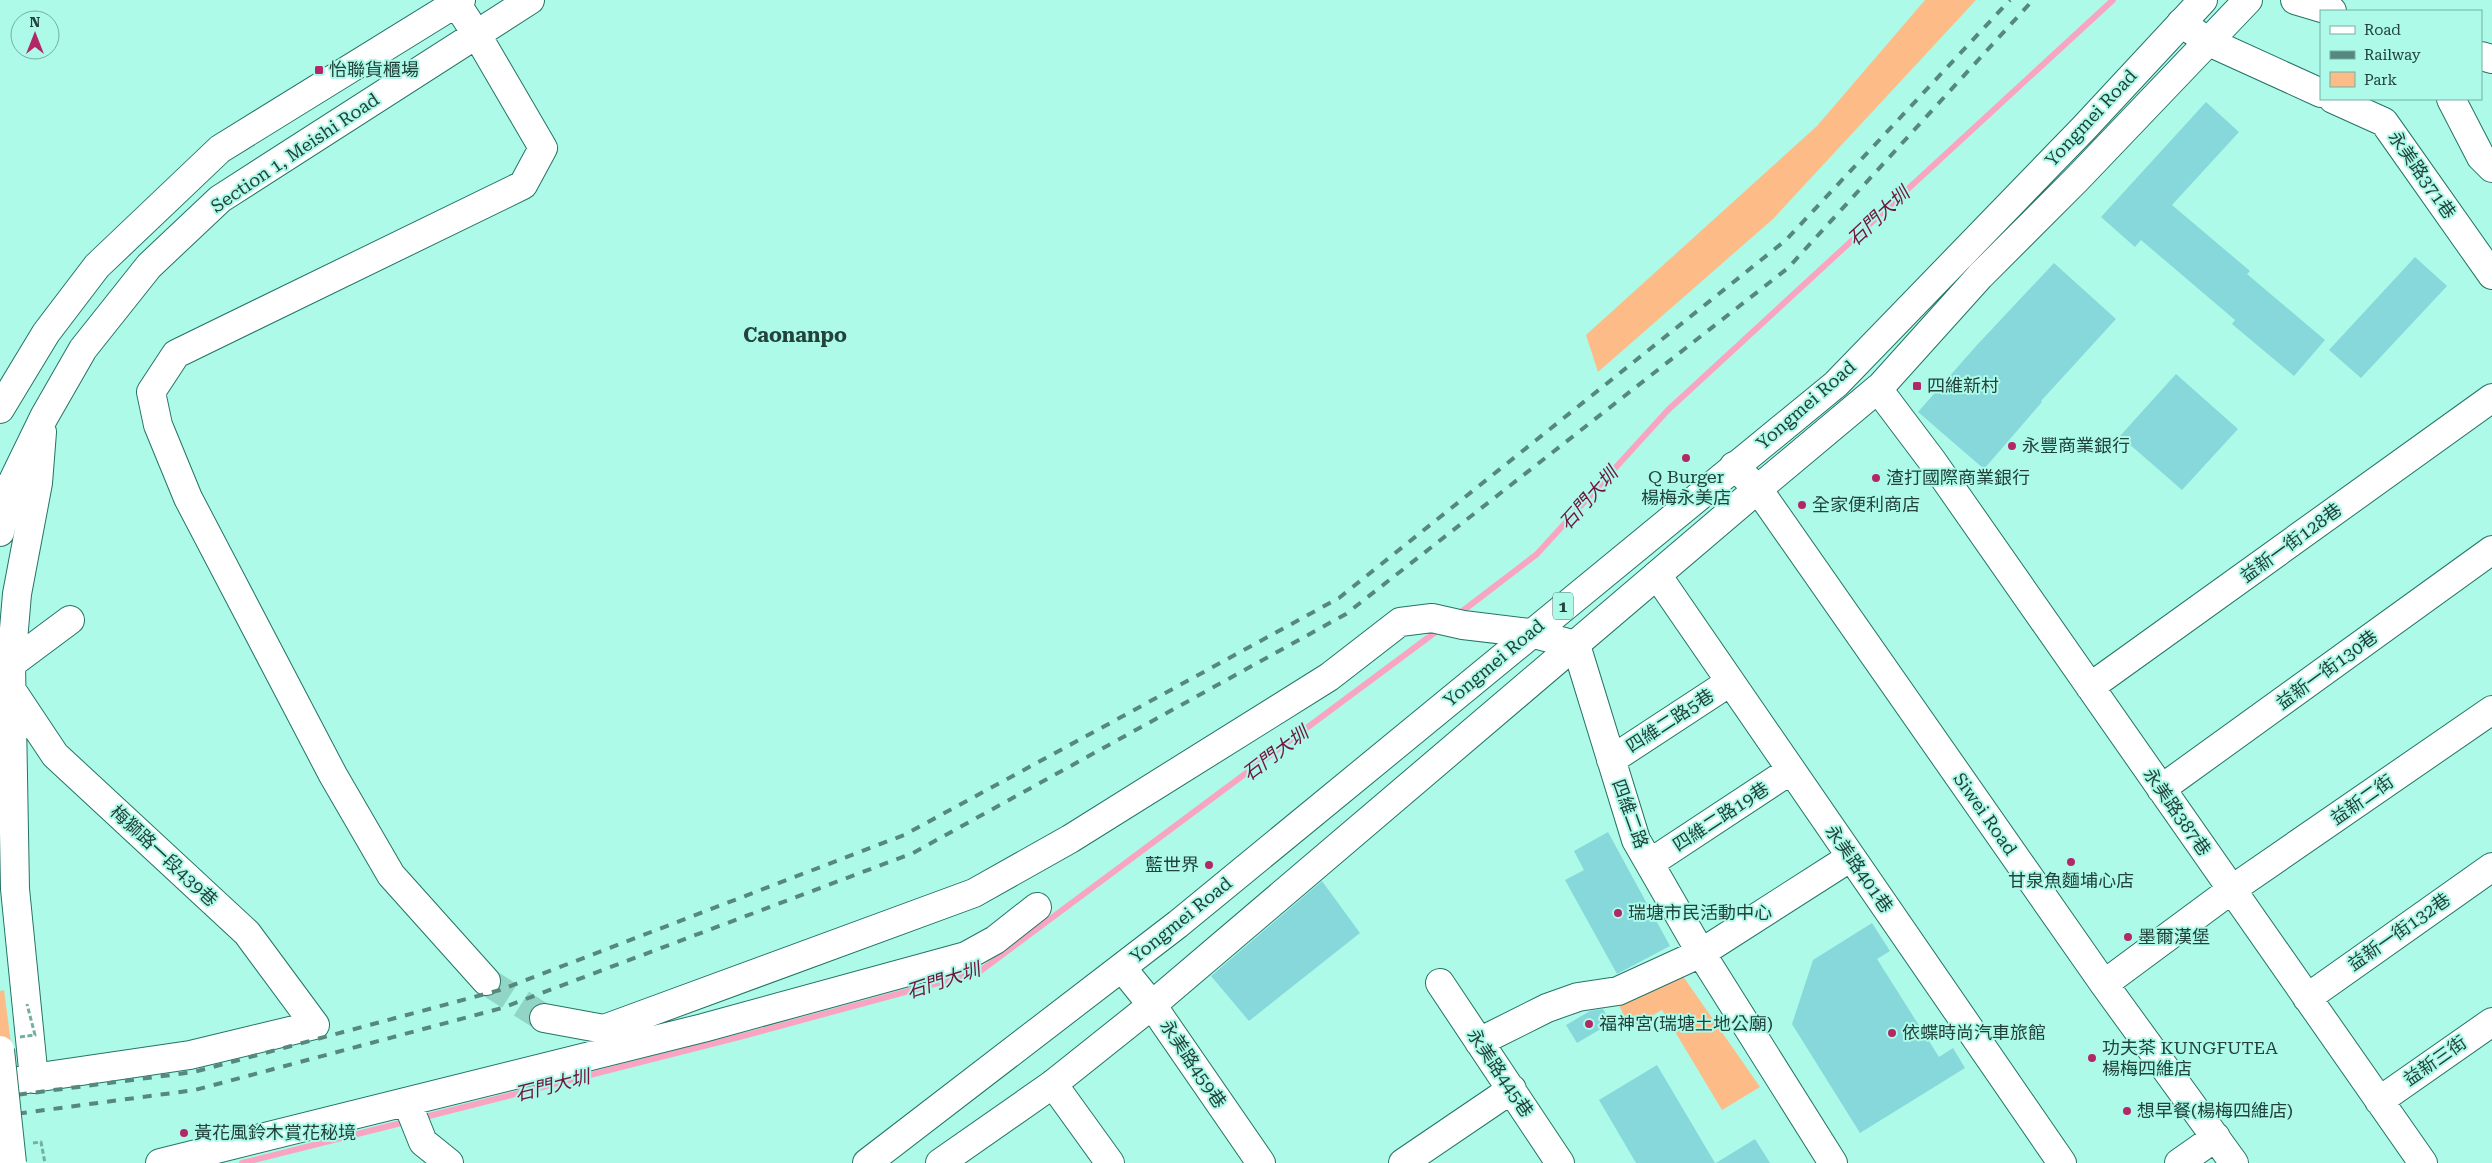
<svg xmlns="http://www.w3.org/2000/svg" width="2492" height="1163" font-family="'Roboto Serif','Noto Sans TC',serif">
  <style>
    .green { fill: #fdbb87 }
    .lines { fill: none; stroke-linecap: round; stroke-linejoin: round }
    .stream { stroke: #f9a5c1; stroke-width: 6 }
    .building { fill: #87d8db }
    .minor-tunnel { stroke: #91d5c6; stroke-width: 28; stroke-dasharray: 28 14; stroke-linecap: butt }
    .minor-casing { stroke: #247466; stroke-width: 30 }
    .major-casing { stroke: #247466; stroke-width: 30 }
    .path { stroke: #74afa2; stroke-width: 3; stroke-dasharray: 5 2.5; stroke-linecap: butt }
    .minor { stroke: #fff; stroke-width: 28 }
    .major { stroke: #fff; stroke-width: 28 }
    .rail { stroke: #57887e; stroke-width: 4; stroke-dasharray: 9 9; stroke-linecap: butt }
    .minor-bridge-casing { stroke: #247466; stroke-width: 30; stroke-linecap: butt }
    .path-bridge { stroke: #74afa2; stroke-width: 3; stroke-dasharray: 5 2.5; stroke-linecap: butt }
    .minor-bridge { stroke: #fff; stroke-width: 28 }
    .poi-dot { fill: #b22866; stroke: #adfae9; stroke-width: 2 }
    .labels { text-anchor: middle; stroke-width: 4; stroke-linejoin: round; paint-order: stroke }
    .shield { fill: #adfae9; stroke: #4c796f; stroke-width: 1 }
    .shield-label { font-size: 16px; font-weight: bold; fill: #22423b }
    .poi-label { font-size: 18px; fill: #22423b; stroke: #adfae9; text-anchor: start }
    .street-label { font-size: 18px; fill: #22423b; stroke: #adfae9 }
    .water-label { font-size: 19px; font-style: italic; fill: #70163e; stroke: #adfae9 }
    .quarter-label { font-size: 20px; font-weight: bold; fill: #22423b; stroke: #adfae9 }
  </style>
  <rect width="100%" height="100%" fill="#adfae9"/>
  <path class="green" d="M1925,0H1976L1773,219L1598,372L1586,335L1817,126Z
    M1678,969L1760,1087L1722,1110L1662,1010L1630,1028L1619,1005Z
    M4,990L13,1059L0,1060V991Z"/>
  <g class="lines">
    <path class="stream" d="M1456,616L1537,554L1668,410L2113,0
      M421,1118L743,1036L979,972L1441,628
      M242,1163L409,1121"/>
  </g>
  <path class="building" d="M2206,102L2239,132L2172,205L2250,271L2247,274L2325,340L2294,376L2232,324L2235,320L2141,240L2135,247L2101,217Z
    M2415,257L2447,286L2361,378L2329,350Z
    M2054,263L2116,319L2041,401L2042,402L1984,469L1918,412L1977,345Z
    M2176,374L2238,429L2182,490L2120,436Z
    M1608,832L1670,946L1617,974L1565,880L1584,870L1574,851Z
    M1322,881L1360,933L1249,1021L1211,976Z
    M1872,923L1890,951L1877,959L1939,1057L1953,1048L1965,1068L1860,1133L1792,1024L1813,960Z
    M1603,1009L1611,1023L1577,1043L1566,1025L1590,1011Z
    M1657,1065L1715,1163H1636L1599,1100Z
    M1755,1139L1770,1163H1716Z"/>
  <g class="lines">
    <path class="minor-tunnel" d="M486,981L544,1018"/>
    <defs>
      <path id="minor" d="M2295,0L2332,11
        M456,3L477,35L543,148L523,185L176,354L151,392L158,425L188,498L333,775L391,875L486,981
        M2181,23L2209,42L2321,93
        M2481,56L2492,59
        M2333,99L2384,122L2492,275
        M2451,99L2481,157L2492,168
        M1878,389L1933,462L2423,1163
        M0,409L46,333L97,266L220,149L461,0
        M1734,466L1758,489L2104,984L2234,1163
        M0,532L10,487L44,417L83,349L149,266L220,199L530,0
        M1657,575L2062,1163
        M11,664L70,620
        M2090,687L2492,398
        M1611,760L1730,682
        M2161,789L2492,550
        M1650,863L1791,770
        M1122,968L1152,1005L1261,1163
        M1440,983L1560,1163
        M2104,984L2231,890L2492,710
        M2307,998L2492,867
        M544,1018L604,1029L974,893L1070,839L1329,677L1400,622L1432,618L1463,625L1530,633L1576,645L1636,840L1701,953L1833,1163
        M1479,1042L1547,1008L1578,997L1618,991L1701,953L1851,857
        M34,1079L15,889L11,664L17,594L38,483L42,432
        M0,1083L190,1055L315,1025L247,933L55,755L11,689
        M1053,1084L1110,1163
        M2379,1101L2492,1022
        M407,1102L423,1142L449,1163
        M160,1163L703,1028L966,956L995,940L1037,907
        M1403,1163L1512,1089
        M2179,1163L2216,1137"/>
      <path id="major" d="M867,1163L1178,924L1836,384L2084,128L2203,0
        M940,1163L1053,1084L1152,1005L1752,494L1881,386L1980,276L2077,179L2248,0"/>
    </defs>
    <use href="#minor" class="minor-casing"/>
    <use href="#major" class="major-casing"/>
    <path class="path" d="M33,1143L41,1142L45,1163"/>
    <use href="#minor" class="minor"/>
    <use href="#major" class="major"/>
    <path class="rail" d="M0,1097L194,1072L500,990L904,835L1125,715L1339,598L1786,240L2010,0
      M0,1116L195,1090L502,1008L913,853L1346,614L1788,268L2033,0"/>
    <defs>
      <path id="minor-bridge" d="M0,1050L12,1163"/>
    </defs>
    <use href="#minor-bridge" class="minor-bridge-casing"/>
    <path class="path-bridge" d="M20,1037L35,1035L27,1004"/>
    <use href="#minor-bridge" class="minor-bridge"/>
  </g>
  <g class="poi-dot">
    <rect x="314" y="65" width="10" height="10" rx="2.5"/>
    <rect x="1912" y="381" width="10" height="10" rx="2.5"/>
    <circle cx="2012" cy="446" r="5"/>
    <circle cx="1686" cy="458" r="5"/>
    <circle cx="1876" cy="478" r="5"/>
    <circle cx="1802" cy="505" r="5"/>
    <circle cx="2071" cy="862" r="5"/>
    <circle cx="1209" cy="865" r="5"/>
    <circle cx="1618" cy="913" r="5"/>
    <circle cx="2128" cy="937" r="5"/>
    <circle cx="1589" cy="1024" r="5"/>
    <circle cx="1892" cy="1033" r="5"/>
    <circle cx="2092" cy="1058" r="5"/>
    <circle cx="2127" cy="1111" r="5"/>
    <circle cx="184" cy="1133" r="5"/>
  </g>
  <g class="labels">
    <rect class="shield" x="1553" y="592.5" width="20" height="27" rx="4"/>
    <g class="shield-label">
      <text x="1563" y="612">1</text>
    </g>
    <g class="poi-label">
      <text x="329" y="76">怡聯貨櫃場</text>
      <text x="1927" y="392">四維新村</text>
      <text x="2022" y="452">永豐商業銀行</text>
      <text x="1686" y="483" text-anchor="middle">Q Burger<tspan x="1686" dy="21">楊梅永美店</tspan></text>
      <text x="1886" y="484">渣打國際商業銀行</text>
      <text x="1812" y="511">全家便利商店</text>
      <text x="1199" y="871" text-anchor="end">藍世界</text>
      <text x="2071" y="887" text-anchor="middle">甘泉魚麵埔心店</text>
      <text x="1628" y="919">瑞塘市民活動中心</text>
      <text x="2138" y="943">墨爾漢堡</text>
      <text x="1599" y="1030">福神宮(瑞塘土地公廟)</text>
      <text x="1902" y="1039">依蝶時尚汽車旅館</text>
      <text x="2102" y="1054">功夫茶 KUNGFUTEA<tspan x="2102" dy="21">楊梅四維店</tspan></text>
      <text x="2137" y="1117">想早餐(楊梅四維店)</text>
      <text x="194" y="1139">黃花風鈴木賞花秘境</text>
    </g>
    <g class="street-label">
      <text transform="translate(2091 118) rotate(-47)" y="6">Yongmei Road</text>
      <text transform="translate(295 153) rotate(-34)" y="6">Section 1, Meishi Road</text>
      <text transform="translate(2422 175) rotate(55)" y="6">永美路371巷</text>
      <text transform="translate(1806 405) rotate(-41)" y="6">Yongmei Road</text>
      <text transform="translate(2291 543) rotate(-36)" y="6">益新一街128巷</text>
      <text transform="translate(1494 663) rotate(-40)" y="6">Yongmei Road</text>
      <text transform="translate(2327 670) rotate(-36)" y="6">益新一街130巷</text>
      <text transform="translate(1670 721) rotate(-33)" y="6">四維二路5巷</text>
      <text transform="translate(2362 800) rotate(-35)" y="6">益新二街</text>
      <text transform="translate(2177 812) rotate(55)" y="6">永美路387巷</text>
      <text transform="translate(1630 814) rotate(70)" y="6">四維二路</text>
      <text transform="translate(1985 814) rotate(55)" y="6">Siwei Road</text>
      <text transform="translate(1721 817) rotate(-33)" y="6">四維二路19巷</text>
      <text transform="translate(164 856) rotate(43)" y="6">梅獅路一段439巷</text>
      <text transform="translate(1859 869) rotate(55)" y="6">永美路401巷</text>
      <text transform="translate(1181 920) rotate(-39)" y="6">Yongmei Road</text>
      <text transform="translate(2399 932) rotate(-35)" y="6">益新一街132巷</text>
      <text transform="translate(2435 1061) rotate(-35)" y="6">益新三街</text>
      <text transform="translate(1193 1064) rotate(56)" y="6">永美路459巷</text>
      <text transform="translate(1500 1073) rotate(56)" y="6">永美路445巷</text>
    </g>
    <g class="water-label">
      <text transform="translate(1878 216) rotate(-43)" y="7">石門大圳</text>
      <text transform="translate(1588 498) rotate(-48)" y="7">石門大圳</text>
      <text transform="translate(1275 753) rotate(-37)" y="7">石門大圳</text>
      <text transform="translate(943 980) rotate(-18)" y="7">石門大圳</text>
      <text transform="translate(552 1085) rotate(-14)" y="7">石門大圳</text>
    </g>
    <g class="quarter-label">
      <text x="795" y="342">Caonanpo</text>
    </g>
  </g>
  <rect x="2320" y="10" width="162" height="90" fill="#adfae9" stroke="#75b0a3"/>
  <rect x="2330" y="26" width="25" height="8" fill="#ffffff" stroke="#75b0a3"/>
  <text x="2364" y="35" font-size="15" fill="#22423b">Road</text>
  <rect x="2330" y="51" width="25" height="8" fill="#57887e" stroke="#75b0a3"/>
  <text x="2364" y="60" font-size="15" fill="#22423b">Railway</text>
  <rect x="2330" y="72" width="25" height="15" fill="#fdbb87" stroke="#75b0a3"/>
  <text x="2364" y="85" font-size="15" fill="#22423b">Park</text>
  <g transform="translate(35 35)"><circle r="24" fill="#adfae9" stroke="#75b0a3"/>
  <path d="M0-4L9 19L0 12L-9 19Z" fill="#b22866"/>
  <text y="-8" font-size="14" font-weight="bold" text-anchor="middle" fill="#22423b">N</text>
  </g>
</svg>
